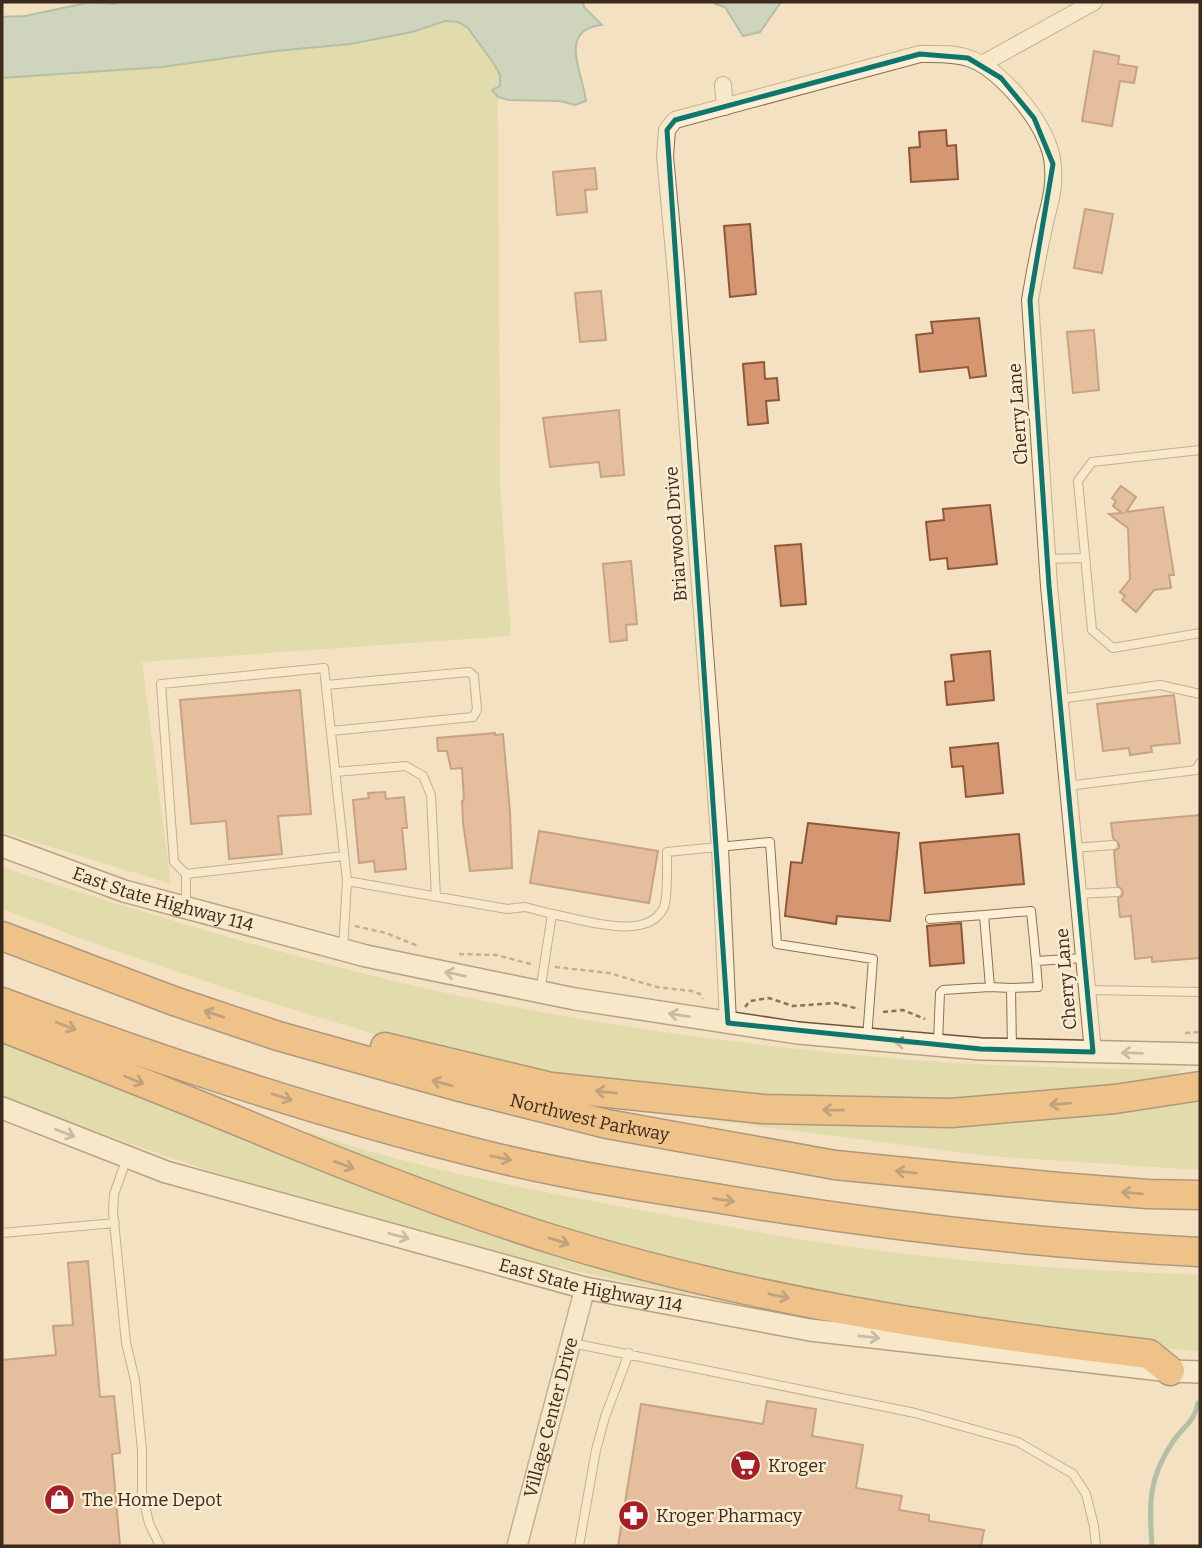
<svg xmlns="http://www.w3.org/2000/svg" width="1202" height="1548" font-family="Bitter,serif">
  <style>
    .green { fill: #ced293 }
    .water { fill: #a4c4b9; stroke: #699487; stroke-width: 2 }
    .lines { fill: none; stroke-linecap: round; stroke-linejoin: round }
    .stream { stroke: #699487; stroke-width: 5 }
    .building { fill: #d59672; stroke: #905739; stroke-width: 2 }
    .service-casing { stroke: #8e7156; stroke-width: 10 }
    .minor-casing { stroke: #8e7156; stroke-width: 18 }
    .tertiary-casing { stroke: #8e7156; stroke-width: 22 }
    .secondary-casing { stroke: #705239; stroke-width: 24 }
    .motorway-casing { stroke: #5b3f2b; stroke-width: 31 }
    .path { stroke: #8e7156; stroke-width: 2.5; stroke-dasharray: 5 3.5; stroke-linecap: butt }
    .service { stroke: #fcefd5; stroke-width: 8 }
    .minor { stroke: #fcefd5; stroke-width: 16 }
    .tertiary { stroke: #fcefd5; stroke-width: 19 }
    .secondary { stroke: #fcefd5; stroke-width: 21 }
    .motorway { stroke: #eb9b48; stroke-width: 28 }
    .oneway { stroke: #9c8c78 }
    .oneway2 { stroke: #82572e }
    .marked { fill: none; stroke: #0f766e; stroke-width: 5; stroke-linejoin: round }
    .labels { text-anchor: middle; stroke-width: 5; stroke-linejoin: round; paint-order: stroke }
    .street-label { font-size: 18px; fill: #3c2a1c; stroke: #f9ecd1 }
    .poi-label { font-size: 18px; fill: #3c2a1c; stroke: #f9ecd1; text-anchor: start }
  </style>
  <rect width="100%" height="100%" fill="#f3e1c1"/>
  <path class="green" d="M444,21L458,22L468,28L500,75V86L492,90L498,97L500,486L511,636L142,662L171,884L2,832V78L162,67L276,51L350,44L412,32Z
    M2,867C139,912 278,954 419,987C576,1023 740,1045 901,1059C993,1067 1086,1068 1178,1070L1179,1079L959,1100L790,1102L603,1084L407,1044L246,995L110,949L2,909Z
    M2,1040L704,1290L703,1297C555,1269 409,1233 265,1189C188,1165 113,1137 38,1111L2,1096Z
    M1200,1090V1170L990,1156L710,1120V1113Z
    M309,1132C402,1165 500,1183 597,1202C702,1222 808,1243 915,1255C1010,1266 1105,1271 1200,1275V1351L1131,1346L778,1290L507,1217L305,1135Z"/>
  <path class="water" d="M91,2L113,4L119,2H583L584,7L602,25C556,29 584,77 586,101L575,105L560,101L508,100L498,97L492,90L500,86V75L494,64L468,28L458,22L445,21L412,32L350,44L276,51L162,67L2,78V17L25,16Z
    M715,2H781L760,32L743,36L725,7L715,4Z"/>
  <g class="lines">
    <path class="stream" d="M1152,1546C1149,1502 1148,1478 1174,1440C1186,1423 1193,1424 1198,1403"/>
  </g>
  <path class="building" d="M1094,51L1119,56L1118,64L1137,67L1134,83L1120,81L1112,126L1082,121Z
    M946,130L947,146L956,145L958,179L911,182L909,148L920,147L919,132Z
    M595,168L597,189L585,190L587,212L557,215L553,172Z
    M1085,209L1113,214L1102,273L1074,268Z
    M750,224L756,294L730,297L724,226Z
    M601,291L606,340L580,342L575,293Z
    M979,318L986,376L970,378L968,367L920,372L916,335L933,333L931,322Z
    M1094,330L1099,390L1073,393L1067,332Z
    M764,362L765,379L777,378L779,400L766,401L768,423L748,425L743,364Z
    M619,410L624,475L601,477L599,462L550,467L543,418Z
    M1121,486L1136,497L1126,512L1163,507L1174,575H1169L1171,588L1154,590L1136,612L1122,600L1125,596L1120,592L1130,579L1128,528L1109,514L1122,513L1113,506L1116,501L1112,498Z
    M990,505L997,564L948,569L947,558L930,560L926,522L944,520L943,509Z
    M801,544L806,604L781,606L775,546Z
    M631,561L637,624L626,625L627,640L610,642L603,564Z
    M990,651L994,700L947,705L945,682L954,681L951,655Z
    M300,690L311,814L278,816L282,854L229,859L226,821L191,824L180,700Z
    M1174,695L1180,743L1151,746L1152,752L1130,755L1129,748L1103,751L1097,704Z
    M495,733V735L503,734L510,812L512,868L470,871L463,823L462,801L464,800L462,768L451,769L447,751H438L437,738Z
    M998,743L1003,793L966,797L963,766L952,767L950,748Z
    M385,792L386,799L404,797L407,828H402L406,869L375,872L374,861L359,863L353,800L369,798L368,793Z
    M1200,815V958L1152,962V957L1135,959L1131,916L1120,917L1118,898L1122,896L1123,891L1117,885L1114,851L1119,848V844L1113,838L1111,823Z
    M808,823L899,833L890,921L837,916L836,924L785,916L791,862L802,863Z
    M539,831L658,851L649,903L530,883Z
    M1019,834L1024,884L925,893L920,843Z
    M961,923L964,963L930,966L927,926Z
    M88,1261L100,1397L114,1396L120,1453L112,1454L120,1546H2V1360L56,1355L53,1326L73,1325L68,1263Z
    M767,1401L816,1409L812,1436L863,1445L856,1488L902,1496L899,1510L929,1515V1521L984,1530L981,1546H618L641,1404L763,1424Z"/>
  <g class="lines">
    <defs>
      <path id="service" d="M1200,450L1092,462L1078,481L1092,630L1113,648L1200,633
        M1047,559L1084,558
        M326,685L469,672L474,676L477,710L473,717L331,731
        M1060,699L1160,685L1200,694
        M335,772L406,766L423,776L431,795L436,897
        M1067,786L1196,770L1200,763
        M1073,848L1113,845
        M186,874L344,856
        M1077,894L1117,892
        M186,906V874L174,862L161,684L324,668L347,881
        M930,919L984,915
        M343,949L347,881L507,909L525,907L552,914
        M990,987L1011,988L1012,1049
        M1011,988L1038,987L1036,961
        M1087,990L1200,992
        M540,992L552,914C582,919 648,943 664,907C668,898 667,864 667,852L770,842L777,944L873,959L867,1038
        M938,1042L940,993L943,990L990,987L984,915L1031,911L1036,961L1084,958
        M127,1158L114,1194L113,1211L126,1343L135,1380L142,1450V1493L149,1523L160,1546
        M2,1233L115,1223
        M572,1343L915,1413L1018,1442L1073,1474L1086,1494L1094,1526L1096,1546
        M579,1546L596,1450L605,1417L629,1353"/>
      <path id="minor" d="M982,64L1094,2
        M723,85L725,107
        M728,1023L720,848L676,274L665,156L667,130L675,120L920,54C936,54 953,53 968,58C998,67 1036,114 1047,142C1053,155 1054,170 1053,184C1052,200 1046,216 1043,232C1038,254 1034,277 1030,300L1049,586L1093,1052"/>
      <g id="tertiary">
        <path id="s1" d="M517,1546L585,1288"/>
      </g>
      <g id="secondary">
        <path id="s2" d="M2,846L124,891L366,956L575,999L798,1033L866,1039L981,1049L1200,1054"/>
        <path id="s3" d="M2,1108L166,1172L585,1288L810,1330L1170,1371L1200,1372"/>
      </g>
      <g id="motorway">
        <path id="s4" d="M2,936L174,1001L278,1036L460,1087L607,1124L835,1165L1058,1187L1148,1194L1200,1195"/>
        <path d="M2,1002C160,1061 321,1114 485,1155C561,1174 638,1186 715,1198C876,1225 1037,1244 1200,1252"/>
        <path d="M2,1027C95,1064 189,1100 281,1139C372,1176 464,1212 558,1241C750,1300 950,1331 1149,1354L1170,1371"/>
        <path d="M385,1047L551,1087L763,1109L951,1113L1115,1099L1200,1086"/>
      </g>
    </defs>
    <use href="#service" class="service-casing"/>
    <use href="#minor" class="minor-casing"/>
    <use href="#tertiary" class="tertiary-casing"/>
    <use href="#secondary" class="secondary-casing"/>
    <use href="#motorway" class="motorway-casing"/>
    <path class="path" d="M355,926L386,933L418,946
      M459,954L496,955L531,964
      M555,967L609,973L657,987L692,991L700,994L703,999
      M745,1007L750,1001L769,998L793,1006L835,1003L859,1009
      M883,1012L903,1010L925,1019
      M1185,1033L1200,1032"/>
    <use href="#service" class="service"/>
    <use href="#minor" class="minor"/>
    <use href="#tertiary" class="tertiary"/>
    <use href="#secondary" class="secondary"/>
    <use href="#motorway" class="motorway"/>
  </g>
  <defs><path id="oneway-shaft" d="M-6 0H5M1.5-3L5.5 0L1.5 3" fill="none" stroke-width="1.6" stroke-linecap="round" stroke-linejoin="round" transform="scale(1.75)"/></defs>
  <g class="oneway">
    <use href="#oneway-shaft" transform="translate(455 974) rotate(-168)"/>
    <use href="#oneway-shaft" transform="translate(679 1015) rotate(-171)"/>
    <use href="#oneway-shaft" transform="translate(905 1043) rotate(-175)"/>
    <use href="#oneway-shaft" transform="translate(1132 1053) rotate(-178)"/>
    <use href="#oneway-shaft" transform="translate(65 1133) rotate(21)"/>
    <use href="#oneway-shaft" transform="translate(399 1236) rotate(15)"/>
    <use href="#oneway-shaft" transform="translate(869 1337) rotate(6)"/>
  </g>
  <g class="oneway2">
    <use href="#oneway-shaft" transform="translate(214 1014) rotate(-161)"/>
    <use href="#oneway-shaft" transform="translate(66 1026) rotate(21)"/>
    <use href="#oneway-shaft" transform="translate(134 1080) rotate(22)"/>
    <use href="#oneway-shaft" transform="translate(442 1083) rotate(-164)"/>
    <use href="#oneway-shaft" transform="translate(606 1092) rotate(-174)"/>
    <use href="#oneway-shaft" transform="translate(282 1097) rotate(18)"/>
    <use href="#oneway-shaft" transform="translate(1060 1104) rotate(175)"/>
    <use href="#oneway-shaft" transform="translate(833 1110) rotate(-179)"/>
    <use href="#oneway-shaft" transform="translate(501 1158) rotate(12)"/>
    <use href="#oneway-shaft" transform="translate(344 1165) rotate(20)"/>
    <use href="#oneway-shaft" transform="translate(906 1172) rotate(-174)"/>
    <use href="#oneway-shaft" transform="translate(1132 1193) rotate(-175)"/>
    <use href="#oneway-shaft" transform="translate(724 1200) rotate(9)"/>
    <use href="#oneway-shaft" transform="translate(559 1241) rotate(17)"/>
    <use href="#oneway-shaft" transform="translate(779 1296) rotate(12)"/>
  </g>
  <path d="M0 0H1202V1548H0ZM920,54L968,58L1001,78L1034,118L1053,164L1030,300L1049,586L1093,1052L981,1049L728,1023L667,130L675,120Z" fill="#f3e1c1" fill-opacity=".55" fill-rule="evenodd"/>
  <path class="marked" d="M920,54L968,58L1001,78L1034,118L1053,164L1030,300L1049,586L1093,1052L981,1049L728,1023L667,130L675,120Z"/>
  <defs>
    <symbol id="supermarket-disc" viewBox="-11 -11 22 22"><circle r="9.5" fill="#a41f27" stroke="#f9ecd1"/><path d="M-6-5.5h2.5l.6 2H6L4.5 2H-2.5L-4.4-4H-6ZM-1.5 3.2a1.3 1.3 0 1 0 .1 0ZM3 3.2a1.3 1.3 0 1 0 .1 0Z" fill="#fff"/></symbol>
    <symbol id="shop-disc" viewBox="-11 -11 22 22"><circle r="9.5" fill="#a41f27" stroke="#f9ecd1"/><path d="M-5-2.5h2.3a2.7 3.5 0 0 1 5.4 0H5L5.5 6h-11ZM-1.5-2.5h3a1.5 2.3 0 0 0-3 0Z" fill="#fff"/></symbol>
    <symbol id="pharmacy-disc" viewBox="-11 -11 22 22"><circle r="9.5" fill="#a41f27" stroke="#f9ecd1"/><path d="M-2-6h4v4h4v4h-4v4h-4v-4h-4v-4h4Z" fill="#fff"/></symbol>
  </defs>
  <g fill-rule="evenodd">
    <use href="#supermarket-disc" x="728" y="1448" width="35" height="35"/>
    <use href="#shop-disc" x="42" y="1482" width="35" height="35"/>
    <use href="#pharmacy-disc" x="616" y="1498" width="35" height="35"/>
  </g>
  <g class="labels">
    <g class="street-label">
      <text transform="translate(1018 414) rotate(-94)" y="6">Cherry Lane</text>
      <text transform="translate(676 534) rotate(-94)" y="6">Briarwood Drive</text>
      <text dy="6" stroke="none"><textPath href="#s2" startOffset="170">East State Highway 114</textPath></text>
      <text transform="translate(1066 979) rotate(-95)" y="6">Cherry Lane</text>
      <text dy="6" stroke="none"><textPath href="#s4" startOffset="616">Northwest Parkway</textPath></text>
      <text dy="6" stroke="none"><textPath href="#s3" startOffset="616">East State Highway 114</textPath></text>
      <text dy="6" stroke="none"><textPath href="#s1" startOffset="133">Village Center Drive</textPath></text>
    </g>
    <g class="poi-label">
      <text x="768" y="1472">Kroger</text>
      <text x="82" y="1506">The Home Depot</text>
      <text x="656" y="1522">Kroger Pharmacy</text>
    </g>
  </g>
  <rect width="1202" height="1548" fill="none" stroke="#3c2a1c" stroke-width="7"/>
</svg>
